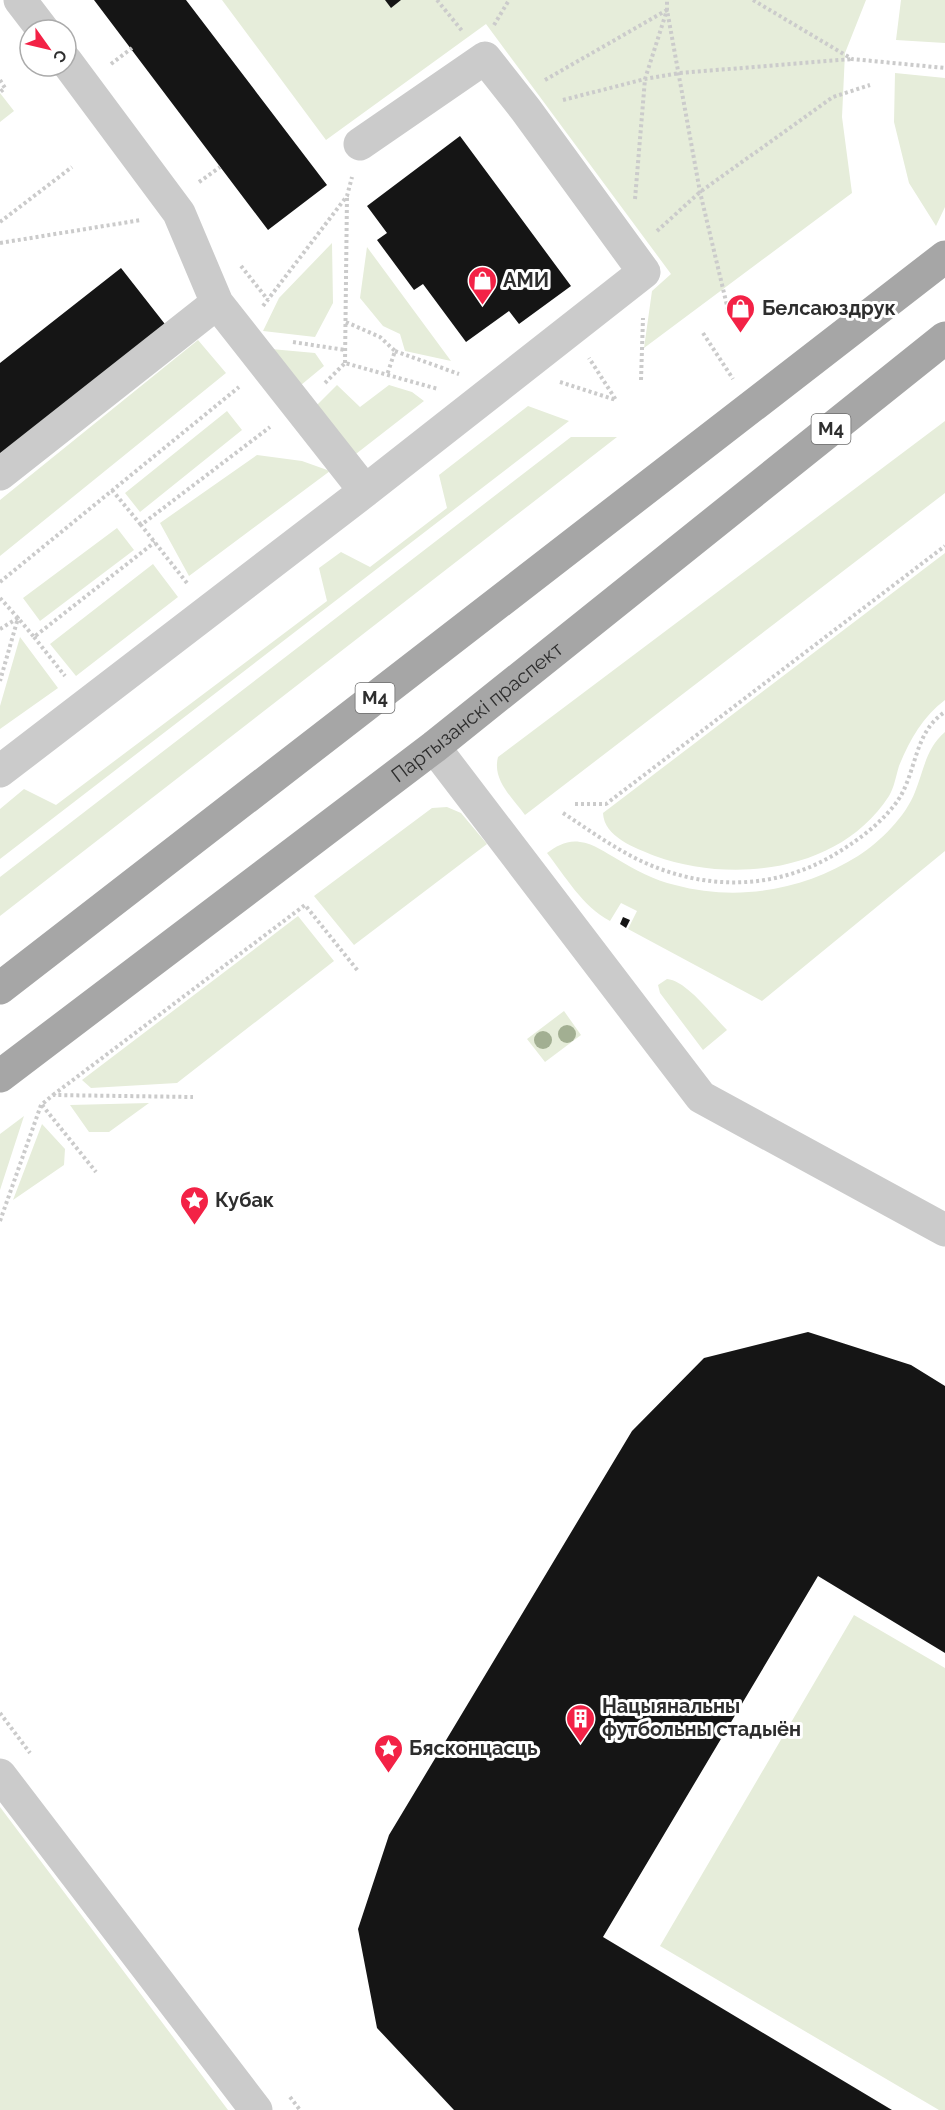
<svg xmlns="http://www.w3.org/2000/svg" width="945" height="2110" font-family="Raleway,sans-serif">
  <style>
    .green { fill: #e6edda }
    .building { fill: #151515 }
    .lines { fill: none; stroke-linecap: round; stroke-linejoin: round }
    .path { stroke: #cbcbcb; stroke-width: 4; stroke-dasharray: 3 3; stroke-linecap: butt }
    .minor { stroke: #cbcbcb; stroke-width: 33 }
    .major { stroke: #a6a6a6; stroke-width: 33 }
    .tree { fill: #a2af92 }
    .labels { text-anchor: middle; stroke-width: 6; stroke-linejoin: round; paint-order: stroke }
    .shield { fill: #fff; stroke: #6d6d6d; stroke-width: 1.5 }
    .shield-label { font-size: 18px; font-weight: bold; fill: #2e2e2e }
    .poi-label { font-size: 20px; font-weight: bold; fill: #2e2e2e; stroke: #fff; text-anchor: start }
    .street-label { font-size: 20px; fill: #2e2e2e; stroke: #fff }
  </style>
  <rect width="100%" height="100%" fill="#fff"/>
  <path class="green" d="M222,0H866L845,53L842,117L852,193L644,348L652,291L671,274L486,24L326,140Z
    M901,0H945V43L896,40Z
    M895,73L945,78V207L936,226L909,183L894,122Z
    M0,93L14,111L0,122Z
    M332,243L333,303L315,337L263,331L279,298Z
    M367,247L451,361L405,351L400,334L383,326L360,298Z
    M198,340L226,373L0,556V500Z
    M271,349L315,353L324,366L301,385Z
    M337,385L360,407L389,385L412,392L424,401L352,457L313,409Z
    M528,406L569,421L0,859V809L24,789L56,805L327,601L319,568L341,552L370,567L447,508L439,475Z
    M227,411L242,430L140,512L125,493Z
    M945,421V493L525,815C512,797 492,780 498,757Z
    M571,437H617L0,916V877Z
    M257,455L302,461L330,471L189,576L160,523Z
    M117,528L134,550L40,621L23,598Z
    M945,553V700C923,716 909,741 899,766C896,776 894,788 889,796C840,872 733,884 655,856C635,848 604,837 603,813Z
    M153,564L178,597L76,676L50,644Z
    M20,637L58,688L0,729V706Z
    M945,732V851L762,1001L628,929L637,911L621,903L610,921C582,906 566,877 547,853C557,846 567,840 580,842C593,843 606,853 617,859C635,870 654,880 675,885C738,902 804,890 858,856C880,842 906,816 915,792C924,770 926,748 945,732Z
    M447,807L461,813L487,844L354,945L314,896L432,808Z
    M298,916L334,961L177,1083L91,1088L82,1080Z
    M667,979C686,980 713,1016 727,1030L703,1050L660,993L658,985Z
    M564,1011L581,1035L545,1062L527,1039Z
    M149,1103L109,1132H89L70,1105Z
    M24,1116L0,1190V1134Z
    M42,1124L65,1149L64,1165L13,1200Z
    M854,1615L945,1668V2110H939L660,1946Z
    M0,1807L228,2110H0Z"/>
  <path class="building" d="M94,0H186L327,185L268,230Z
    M385,0H401L391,8Z
    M460,136L571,286L519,324L509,311L466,342L423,284L414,290L377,240L387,233L367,206Z
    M121,268L168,328L0,459V363Z
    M623,917L630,920L626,928L620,924Z
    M808,1332L911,1365L945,1386V1653L818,1576L603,1937L892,2110H454L377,2028L358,1929L389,1835L632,1431L704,1358Z"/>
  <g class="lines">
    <path class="path" d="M437,0L463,32
      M753,0L852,59L945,68
      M494,25L509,0
      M111,64L132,48
      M0,80L5,88L0,92
      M545,80L667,10L700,192L729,314
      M563,100L645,79L680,73L852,59
      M199,182L220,167
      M635,199L645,79L667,10V0
      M0,222L72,167
      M657,231L700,192L833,97L870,85
      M0,243L141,220
      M241,266L268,300
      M263,306L347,196L352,177
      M346,322L380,337L395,351L387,375
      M703,333L733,379
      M293,342L345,350
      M395,351L459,374
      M345,363L347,196
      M641,380L643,318
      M560,382L616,400L589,358
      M325,383L345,363L438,389
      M112,490L141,525
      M0,582L239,387
      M187,583L141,525L270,427
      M0,598L18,618L0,681
      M0,629L18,618L34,637L155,542
      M34,637L65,676
      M575,804H606L945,546
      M563,813C586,828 608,844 633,857C699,891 774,892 837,853C860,839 880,824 896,803C917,775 913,732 945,712
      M53,1095L305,905L358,971
      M42,1105L96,1172
      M0,1221L41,1105L53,1095L193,1097
      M0,1713L30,1753
      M290,2097L300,2110"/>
    <path class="minor" d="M20,0L43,30
      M66,61L179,213L217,303L365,491
      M0,474L217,303
      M434,747L701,1097L945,1230
      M0,771L365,491L644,272L526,110L485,58L360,144
      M0,1775L256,2110"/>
    <g class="major">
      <path d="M0,988L945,257"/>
      <path id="s1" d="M0,1076L434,747L945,338"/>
    </g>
  </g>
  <g class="tree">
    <circle cx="567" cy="1034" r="9"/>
    <circle cx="543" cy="1040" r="9"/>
  </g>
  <defs>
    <symbol id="shop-pin" viewBox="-11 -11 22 30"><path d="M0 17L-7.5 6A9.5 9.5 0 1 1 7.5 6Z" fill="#f32246" stroke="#fff"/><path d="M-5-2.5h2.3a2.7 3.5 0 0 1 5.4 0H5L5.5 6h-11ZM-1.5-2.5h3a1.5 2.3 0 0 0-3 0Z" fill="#fff"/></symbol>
    <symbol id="sight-pin" viewBox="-11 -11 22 30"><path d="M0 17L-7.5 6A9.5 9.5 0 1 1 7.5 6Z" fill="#f32246" stroke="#fff"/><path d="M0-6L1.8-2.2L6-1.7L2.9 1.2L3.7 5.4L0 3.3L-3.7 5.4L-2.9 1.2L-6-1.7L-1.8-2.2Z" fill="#fff"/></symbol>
    <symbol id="building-pin" viewBox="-11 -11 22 30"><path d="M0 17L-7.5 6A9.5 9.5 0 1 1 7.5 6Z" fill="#f32246" stroke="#fff"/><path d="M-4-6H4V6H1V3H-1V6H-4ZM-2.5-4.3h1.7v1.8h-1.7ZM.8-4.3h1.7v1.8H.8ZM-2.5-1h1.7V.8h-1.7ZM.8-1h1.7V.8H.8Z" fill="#fff"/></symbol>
  </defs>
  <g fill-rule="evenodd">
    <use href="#shop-pin" x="466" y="264" width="33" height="45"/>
    <use href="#shop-pin" x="724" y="292" width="33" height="45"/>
    <use href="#sight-pin" x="178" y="1184" width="33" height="45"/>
    <use href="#building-pin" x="564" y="1702" width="33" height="45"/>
    <use href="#sight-pin" x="372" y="1732" width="33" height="45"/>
  </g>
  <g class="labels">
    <g class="shield">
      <rect x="811.5" y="414" width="39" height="30" rx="4.5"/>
      <rect x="355.5" y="683" width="39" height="30" rx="4.5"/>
    </g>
    <g class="shield-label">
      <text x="831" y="435">М4</text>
      <text x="375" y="704">М4</text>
    </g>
    <g class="poi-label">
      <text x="503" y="287">АМИ</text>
      <text x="762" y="315">Белсаюздрук</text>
      <text x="215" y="1207">Кубак</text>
      <text x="602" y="1713">Нацыянальны<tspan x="602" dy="23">футбольны стадыён</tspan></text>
      <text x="409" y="1755">Бясконцасць</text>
    </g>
    <g class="street-label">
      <text dy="7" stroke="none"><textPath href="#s1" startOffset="600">Партызанскі праспект</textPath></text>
    </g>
  </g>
  <g transform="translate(48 48) rotate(124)"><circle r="28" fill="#ffffff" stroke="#ababab" stroke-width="1.5"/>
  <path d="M0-4.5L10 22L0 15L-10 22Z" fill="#f32246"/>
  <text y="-9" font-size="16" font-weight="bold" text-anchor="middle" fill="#2e2e2e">С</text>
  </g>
</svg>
